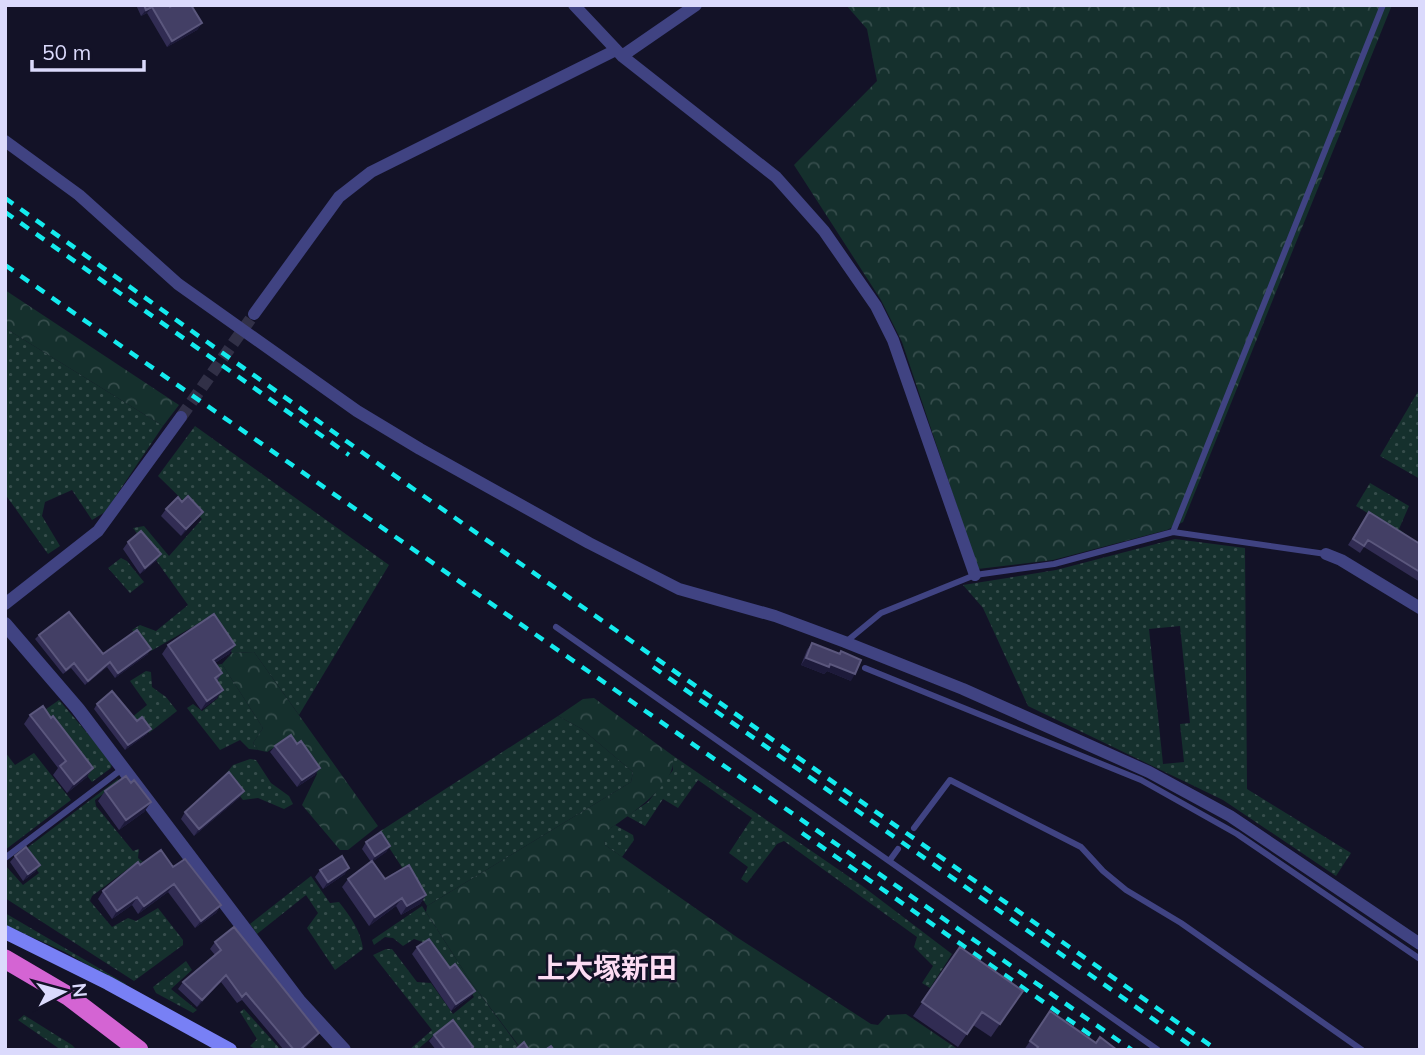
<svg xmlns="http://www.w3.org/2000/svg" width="1425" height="1055" font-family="Mulish,'Noto Sans JP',sans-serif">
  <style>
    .grass { fill: url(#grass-dots); fill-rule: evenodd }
    .forest { fill: url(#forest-crowns) }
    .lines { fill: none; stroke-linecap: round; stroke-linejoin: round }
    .minor-tunnel { stroke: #313047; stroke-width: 12; stroke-dasharray: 12 6; stroke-linecap: butt }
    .service { stroke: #404382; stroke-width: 6 }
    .minor { stroke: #404382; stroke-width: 12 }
    .tertiary { stroke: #404382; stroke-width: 14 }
    .secondary { stroke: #7880f5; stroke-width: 14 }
    .trunk { stroke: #d464d3; stroke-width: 19 }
    .rail { stroke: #14ebee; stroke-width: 4.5; stroke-dasharray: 10 9; stroke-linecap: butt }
    .wall { fill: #312c53 }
    .shaded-wall { fill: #1d1a3a }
    .building { fill: #433f65; stroke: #5b577d; stroke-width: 2 }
    .labels { text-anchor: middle; stroke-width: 5; stroke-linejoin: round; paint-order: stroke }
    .quarter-label { font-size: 28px; font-weight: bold; fill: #fcdcf3; stroke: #131227 }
  </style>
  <defs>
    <pattern id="grass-dots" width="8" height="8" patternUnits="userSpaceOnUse" patternTransform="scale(1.75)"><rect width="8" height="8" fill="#15302d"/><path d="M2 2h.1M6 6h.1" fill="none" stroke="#364d4c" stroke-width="1.8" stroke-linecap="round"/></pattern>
    <pattern id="forest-crowns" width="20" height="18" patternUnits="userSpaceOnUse" patternTransform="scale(1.75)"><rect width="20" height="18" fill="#15302d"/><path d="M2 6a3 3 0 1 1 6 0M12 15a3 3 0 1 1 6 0" fill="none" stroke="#364d4c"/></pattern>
  </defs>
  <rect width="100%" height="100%" fill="#131227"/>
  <path class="grass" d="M5,328L163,426L105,512L92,520L72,490L45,502L42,516L60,546L48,554L5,494Z
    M1420,388V479L1380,456Z
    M195,426L389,565L299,715L254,652L232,653L208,618L151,651L132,630L140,625L156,631L188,605L133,528L144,526L169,556L202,519L158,476Z
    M1370,483L1409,506L1399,529L1420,545L1356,506Z
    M1175,539L1245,548L1247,789L1351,853L1336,876L1223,800L1028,706L983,608L963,585L1056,570ZM1180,626L1190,723L1180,724L1184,762L1163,764L1149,629Z
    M121,558L127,561L144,582L130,593L108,568Z
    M197,650L215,665L222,664L263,728L253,743L258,750L249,749L240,740L220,750L187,708L193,704L202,711L218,698L212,689L218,681Z
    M146,671L151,672L152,687L166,697L177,711L149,733L139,720L134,723L131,718L147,705L130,681Z
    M59,700L112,762L111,768L92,782L39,714Z
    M558,716L582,729L633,772L631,782L427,906L379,832Z
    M5,752L15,765L34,753L71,800L5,850Z
    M672,755L861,885L952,954L930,988L922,983L933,966L914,947L917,937L784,841L777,844L747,883L741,879L748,867L729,853L752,818L698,780L678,808L663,799L645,826L627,816L648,802L673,770Z
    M250,759L256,760L271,783L289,796L293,804L284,809L258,798L243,800L224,776L233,765Z
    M118,779L120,782L95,800L96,806L133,851L139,849L138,858L143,862L133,865L92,896L90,901L112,927L128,918L136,921L158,908L183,940V945L134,981L5,898V865L23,885L39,873L23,851Z
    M615,825L633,835L634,840L622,857L605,845L603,833Z
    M311,876L330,903L339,902C350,916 361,931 363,949L335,970L307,928L318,913L306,895L257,934L250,924Z
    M422,906L471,982L519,1047L516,1050H468L447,1024L417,1050H409L432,1030L373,955L386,949H392L417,982L431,983L453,1014L474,997L453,968L443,967L426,943L414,939L403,946L393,938L385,937L374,945L372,940Z
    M5,913L126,984L124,986L65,952L5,925Z
    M186,961L192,970L171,989L197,1010L193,1013L156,993L153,987Z
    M244,1009L281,1050H257L250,1046L257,1039L240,1012Z
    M24,1015L72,1045L77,1050H61L18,1020Z"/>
  <path class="forest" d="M846,5H1392L1183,522L1167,530L1053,560L978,569L902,342L881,300L794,165L877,81L867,29Z
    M5,290L179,405L163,426L5,328Z
    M254,652L378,826L348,850H340L302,805L317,774L296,744L288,739L267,752L258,750L253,743L263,728L222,664L232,653Z
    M594,698L672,755C682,783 623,819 604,833L605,845L738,938L871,1024L878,1025L887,1015L906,1014L959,1050H522L471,982L426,912L427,906L631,782L633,772L582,729L558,716L583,699Z"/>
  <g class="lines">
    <path class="minor-tunnel" d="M181,417L254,314"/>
    <path class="service" d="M1173,532L1383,5
      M556,627L1158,1050
      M847,641L881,613L975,575L1054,564L1173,532L1326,554
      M865,668L1141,780L1237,834L1420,959
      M914,828L950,780L1081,847L1103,871L1126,890L1181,923L1362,1050
      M5,858L122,769
      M890,860L898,849"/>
    <path class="minor" d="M574,5L622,56L776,177L824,231L876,306L893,340L975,575
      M622,56L696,5
      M5,141L79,195L178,284L357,411L420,449L589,543L679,589L775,616L845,642L963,689L1149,772L1230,816L1420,944
      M254,314L339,197L371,172L616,50
      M1326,554L1341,560L1420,608
      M5,604L98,531L181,417"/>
    <path class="tertiary" d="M5,624L78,709L299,1001L344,1050"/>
    <path class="secondary" d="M5,932L108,983L230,1050"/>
    <path class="trunk" d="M5,959L68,996L139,1050"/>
    <path class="rail" d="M5,198L415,490L1217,1050
      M5,212L349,455
      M5,265L1132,1050
      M653,667L1197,1050
      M802,833L1112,1050"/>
  </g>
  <path class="wall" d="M136,5H169L170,7L202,23L197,30L167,47L147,13L141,16Z
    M182,502L203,512L198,518L181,536L161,516L166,509Z
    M1369,512L1420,544V582L1364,547L1360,553L1348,545Z
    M128,542L161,554L156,561L140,574L123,549Z
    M39,635L103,654H148L115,678L107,667L85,685L71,668L63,674L35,639Z
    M812,643L839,654L841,651L851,681L827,671L824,674L801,665L807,650Z
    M168,645H235L229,654L215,663L222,673L217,681V698L201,710L162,654Z
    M97,704L147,734L125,750L94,709Z
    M30,715L51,718L87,777L67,793L53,775L58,768L24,724Z
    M297,744L315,775L297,787L270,752L275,746Z
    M105,791L151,802L144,812L119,830L98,801Z
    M244,791L239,798L194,836L181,819L185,812Z
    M366,842L390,846L386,852L373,861L385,879L426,895L420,904L401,915L396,906L369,926L342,887L348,879L371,862L362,849Z
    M15,856L40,865L35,872L23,881L10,862Z
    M140,865L173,867L221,905L216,913L195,928L168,892L138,914L132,905L112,919L98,899L103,891Z
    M320,870L345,874L323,889L315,877Z
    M215,942L314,1040L303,1050H284L242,1000L237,1003L221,982L197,1007L178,989L183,982L215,955L210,949Z
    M417,947L450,968L475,991L470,997L451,1011L412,954Z
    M960,947L1023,991L991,1037L973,1025L958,1047L913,1016Z
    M1050,1011L1096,1043L1117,1050H1024Z
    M434,1035L472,1050H436L429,1041Z"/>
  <path class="shaded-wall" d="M152,7L147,13L141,16L146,10Z
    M202,23L197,30L167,47L172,41Z
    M203,512L198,518L181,536L186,529Z
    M161,554L156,561L140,574L145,568Z
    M235,645L229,654L207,668L213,660Z
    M151,649L148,654L115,678L118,673Z
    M806,658L830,664L855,674L851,681L827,671L824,674L801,665Z
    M110,662L107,667L85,685L88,681Z
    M223,690L217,698L201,710L207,701Z
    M151,729L147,734L125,750L128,745Z
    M93,768L87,777L67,793L74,784Z
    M320,768L315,775L297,787L302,780Z
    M244,791L239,798L194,836L199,829Z
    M151,802L144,812L119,830L126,820Z
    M390,846L386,852L371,863L375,856Z
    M40,865L35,872L23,881L28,874Z
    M349,868L345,874L323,889L328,882Z
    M174,884L168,892L138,914L144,906Z
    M426,895L420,904L401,915L407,906Z
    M137,897L132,905L112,919L117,911Z
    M402,898L396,906L369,926L375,917Z
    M221,905L216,913L195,928L201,921Z
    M226,975L221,982L197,1007L202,1000Z
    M475,991L470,997L451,1011L456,1004Z
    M319,1033L314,1040L303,1050H300Z"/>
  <path class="building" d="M144,5H169L170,7L173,5H191L202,23L172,41L152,7L146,10Z
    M188,496L203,512L186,529L166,509L178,497L182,502Z
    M1369,512L1420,544V572L1368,540L1364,546L1353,539Z
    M141,531L161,554L145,568L128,542Z
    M69,612L103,654L137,630L151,649L118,673L110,662L88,681L74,663L66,670L39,635Z
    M214,614L235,645L213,660L222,673L215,678L223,690L207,701L168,645Z
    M812,643L840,654L841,651L861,660L855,674L830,664L829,667L806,658Z
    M112,691L137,721L142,717L151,729L128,745L97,704Z
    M43,706L51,718L53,716L93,768L74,784L60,766L66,761L30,715Z
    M291,735L297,744L301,741L320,768L302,780L275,746Z
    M229,772L244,791L199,829L185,812Z
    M126,776L131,783L134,780L151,802L126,820L105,791Z
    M381,832L390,846L375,856L366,842Z
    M26,847L40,865L28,874L15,856Z
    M161,850L173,867L185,859L221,905L201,921L174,884L144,906L137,897L117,911L103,891L138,862L140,865Z
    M342,856L349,868L328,882L320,870Z
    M372,861L385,879L409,865L426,895L407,906L402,898L375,917L348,879Z
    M234,927L319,1033L300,1050H294L246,993L242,997L226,975L202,1000L183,982L221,950L215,942Z
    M429,939L450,968L455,964L475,991L456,1004L417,947Z
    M960,947L1023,991L1000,1024L982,1012L967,1034L922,1002Z
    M1050,1011L1096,1043L1100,1037L1117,1050H1036L1038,1047L1030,1041Z
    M453,1020L473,1047L470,1050H442L444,1048L434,1035Z
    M524,1042L529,1050H515Z
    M551,1046L554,1050H545Z"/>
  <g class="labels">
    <g class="quarter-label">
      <text x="607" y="978">上大塚新田</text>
    </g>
  </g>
  <rect width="1425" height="1055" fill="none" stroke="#dbdafc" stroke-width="14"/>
  <g transform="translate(63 992) rotate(84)" stroke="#131227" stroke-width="5" paint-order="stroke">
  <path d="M0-5L12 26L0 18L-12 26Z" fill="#dbdafc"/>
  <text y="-10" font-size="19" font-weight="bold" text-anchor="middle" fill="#dbdafc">N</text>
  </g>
  <path d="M32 60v10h112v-10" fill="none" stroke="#dbdafc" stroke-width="3.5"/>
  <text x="42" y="60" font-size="21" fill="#dbdafc" stroke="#131227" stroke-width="5" paint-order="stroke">50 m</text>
</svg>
